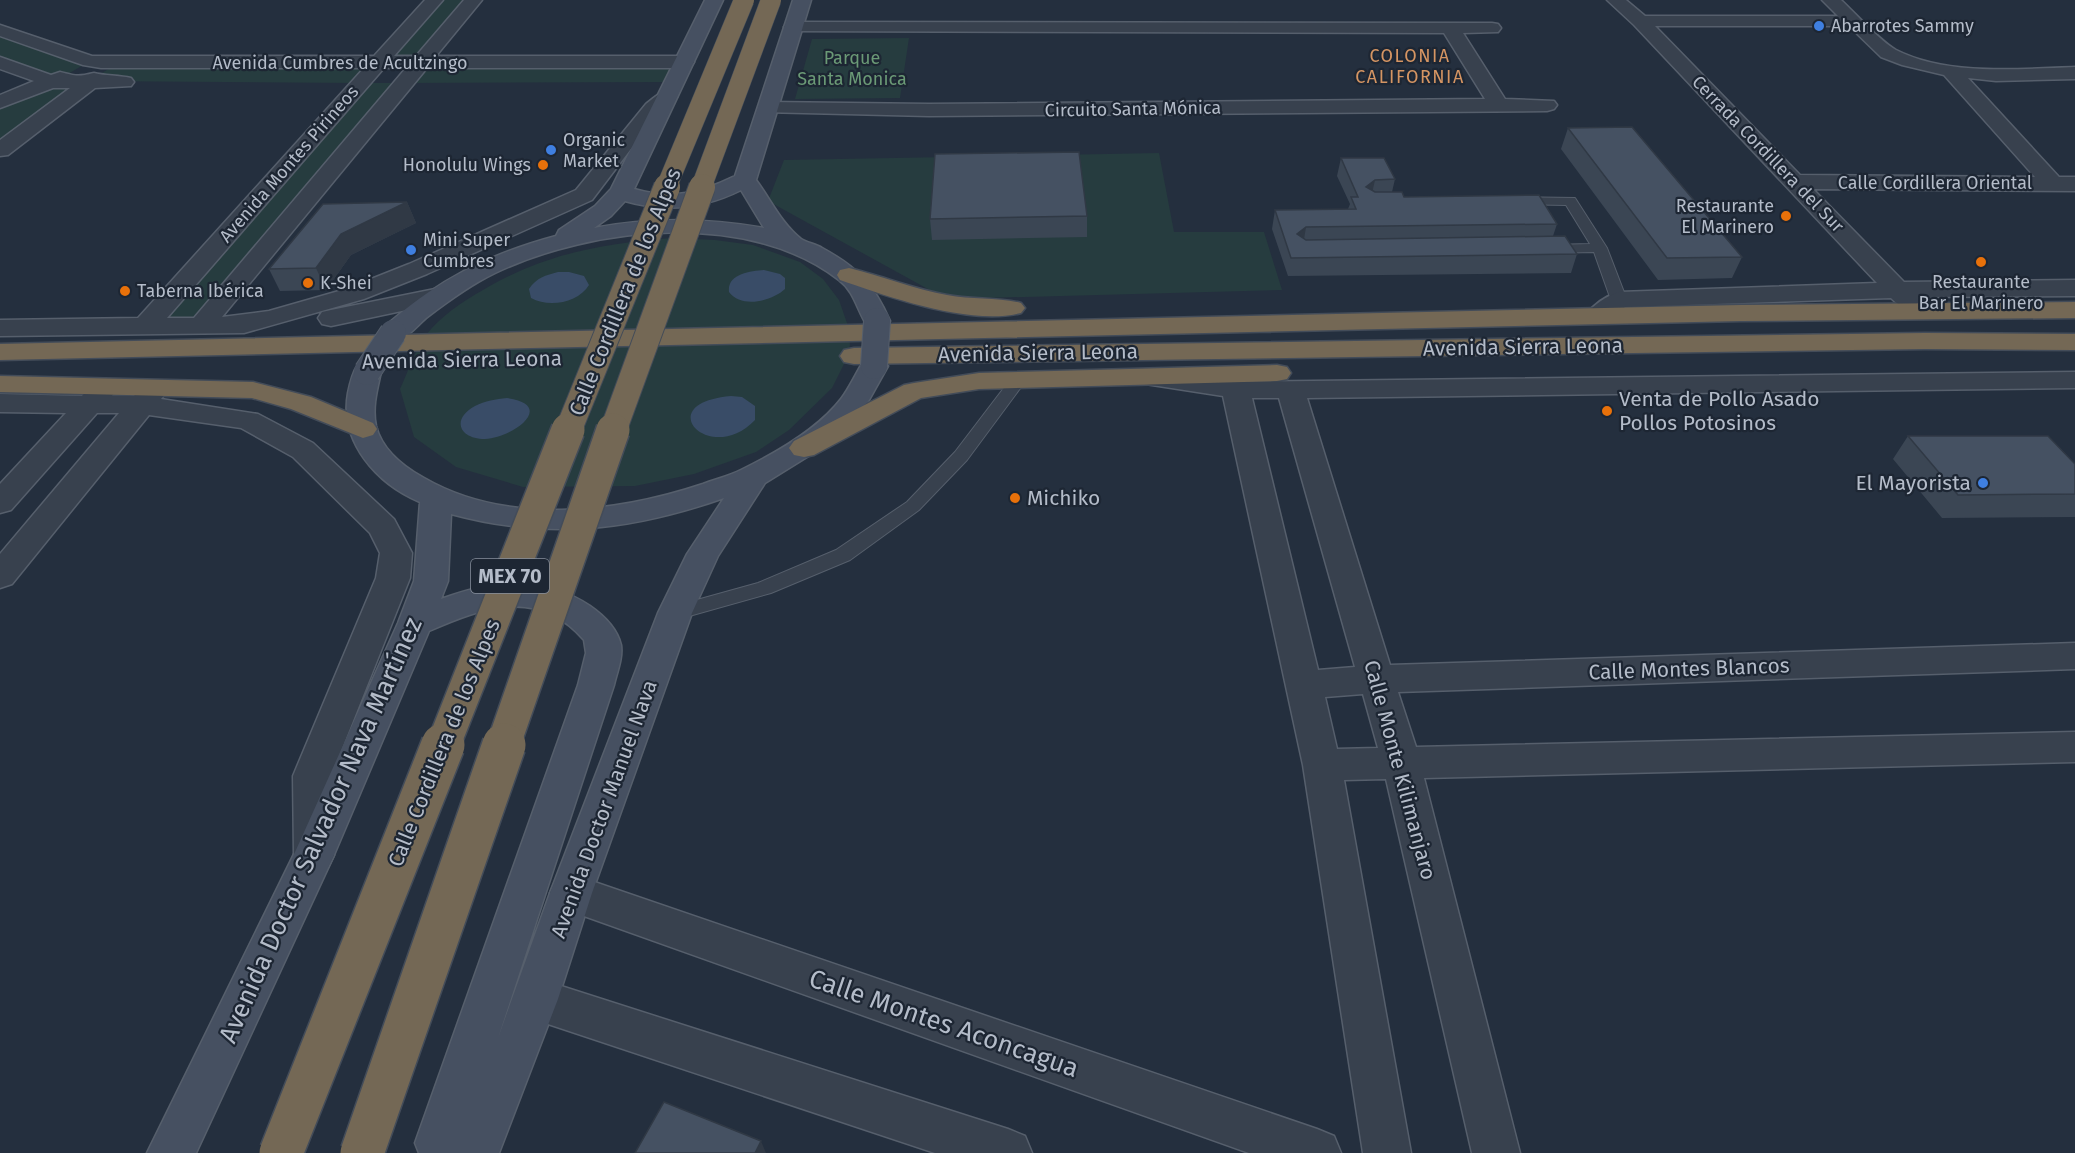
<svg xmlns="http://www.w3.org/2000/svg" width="2075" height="1153" font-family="'Fira Sans',sans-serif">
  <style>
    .green { fill: #263c3f; fill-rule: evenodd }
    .water { fill: #394c67 }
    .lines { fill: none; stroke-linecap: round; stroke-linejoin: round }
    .lane-casing { stroke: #565f6c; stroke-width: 2 }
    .street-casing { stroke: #565f6c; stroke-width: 3 }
    .secondary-casing { stroke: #565f6c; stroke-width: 3 }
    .highway-casing { stroke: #434c59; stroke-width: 3 }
    .lane { fill: #38414e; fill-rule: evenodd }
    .street { fill: #38414e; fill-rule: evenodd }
    .secondary { fill: #465061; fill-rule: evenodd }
    .highway { fill: #746855; fill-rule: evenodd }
    .secondary-bridge-casing { stroke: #565f6c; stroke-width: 28; stroke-linecap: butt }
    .highway-bridge-far3-casing { stroke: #434c59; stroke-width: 21; stroke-linecap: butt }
    .highway-bridge-far2-casing { stroke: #434c59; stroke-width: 28; stroke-linecap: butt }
    .highway-bridge-far1-casing { stroke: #434c59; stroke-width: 36; stroke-linecap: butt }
    .highway-bridge-casing { stroke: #434c59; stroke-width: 46; stroke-linecap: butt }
    .secondary-bridge { stroke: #465061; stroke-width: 26 }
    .highway-bridge-far3 { stroke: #746855; stroke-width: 20 }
    .highway-bridge-far2 { stroke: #746855; stroke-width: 26 }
    .highway-bridge-far1 { stroke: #746855; stroke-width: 33 }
    .highway-bridge { stroke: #746855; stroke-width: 43 }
    .wall { fill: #3b4654 }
    .shaded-wall { fill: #303945 }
    .building { fill: #455162; stroke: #303945; stroke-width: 1.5 }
    .shop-dot { fill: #3f7fe0; stroke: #1d2633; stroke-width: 2 }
    .food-dot { fill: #e8710a; stroke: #1d2633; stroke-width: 2 }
    .labels { text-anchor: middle; stroke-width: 4.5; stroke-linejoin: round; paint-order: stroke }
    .far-poi-label { font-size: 18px; fill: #b4bcc9; stroke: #1d2633; text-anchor: start }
    .far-neighbourhood-label { font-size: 18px; letter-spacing: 1.5px; fill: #d59563; stroke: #1d2633 }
    .far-park-label { font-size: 18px; fill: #6b9a76; stroke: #1d2633 }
    .far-street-label { font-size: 18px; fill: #b4bcc9; stroke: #1d2633 }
    .shield { fill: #1d2633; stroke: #878f9c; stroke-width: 1.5 }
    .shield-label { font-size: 20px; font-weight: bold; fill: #b4bcc9 }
    .street-label { font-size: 21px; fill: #b4bcc9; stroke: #1d2633 }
    .poi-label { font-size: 21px; fill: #b4bcc9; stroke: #1d2633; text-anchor: start }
    .near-street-label { font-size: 26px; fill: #b4bcc9; stroke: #1d2633 }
  </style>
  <rect width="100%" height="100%" fill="#242f3e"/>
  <path class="green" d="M434,0H473L421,62H684L675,82L404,83L200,327L144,328L359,83L89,81L0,150V102L53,82L0,63V30L90,61L56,81H89L120,62L378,63ZM378,63L420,64L404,83H361Z
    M909,38L900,98L795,99L812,39Z
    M1159,153L1174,232H1264L1282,290L946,299L768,201L784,160Z
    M672,238L715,240L753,245L800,262L823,279L839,300L848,326L850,345L844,364L832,388L789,430L756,452L694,474L635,486L523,487L456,467L414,437L400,389C408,372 415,350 426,335C442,315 462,302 483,290C546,253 601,244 672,238Z"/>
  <path class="water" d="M764,270L780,274L785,278V289C772,301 742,309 729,292C727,274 750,271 764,270Z
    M558,272H569L584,276L589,285C578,303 549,308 531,298L529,289C536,278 546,275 558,272Z
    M731,396L742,397L755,406V420C710,467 649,403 731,396Z
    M507,398C557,405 513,438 485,439C459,439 451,419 475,406C485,401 496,399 507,398Z"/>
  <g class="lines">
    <defs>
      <path id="lane" d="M1516,197L1575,198L1607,248L1627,300L1624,303L1619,305L1611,300L1594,252L1549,253L1542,249L1549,245L1590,244L1566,205L1511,204L1509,201Z
        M1019,374L1027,379L967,460L919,510L850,560L771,593L675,620L668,618L665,613L668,608L758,583L836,550L907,502L955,452L1013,376Z"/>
      <path id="street" d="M425,0H443L394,56H416L464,0H482L436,56H684L691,58L694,62L691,66L684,68H427L222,317L269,311L346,289L409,264L576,190L646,104C656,96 661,90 674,93L677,97L649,125L592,200L427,274L364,299L244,333L0,336V320L138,318L364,68H101L83,65L0,36V25L92,56H374ZM384,68H406L194,318H167Z
        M1607,0H1626L1645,16H1838L1822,0H1841C1855,13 1880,41 1896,50C1947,76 2020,69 2075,67V79L1996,81L1968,78L2059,177H2075V191L1813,189L1904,282L2075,280V296L1918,297L1920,300L1916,305C1904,308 1899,306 1891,298L1625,307C1613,317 1605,326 1589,321L1585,316C1593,305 1606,296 1619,292L1877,283L1634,25ZM1655,26H1849L1881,57L1902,65L1944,75L2035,177L1800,175Z
        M793,22L1492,23L1498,24L1501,28L1498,32L1463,33L1505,99L1554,101L1557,105L1554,109L1547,111L929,116L761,112L758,108L761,104L768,102L929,104L1485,99L1444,33L787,31L784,27L787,23Z
        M0,57L51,75L60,72C76,76 77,77 94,73C106,76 118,75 131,78L134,82L131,86L95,88L8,155L0,156V140L70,88H53L0,108V95L34,81L0,69Z
        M435,289L444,292L448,297L444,302L331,326L322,324L318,318L322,312L331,310Z
        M1149,369L1236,382L2075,372V388L1307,398L1390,665L2075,643V669L1398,692L1416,747L2075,732V762L1424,778L1520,1153H1472L1386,779L1344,780L1411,1153H1363L1303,765L1223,396L1139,383L1135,377L1139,371ZM1252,398H1279L1355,667L1318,670ZM1363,694L1378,748L1337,749L1325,697Z
        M99,386L109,388L113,394L112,396H134C142,387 148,386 160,389L164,395L161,399L258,414L313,443L394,519L412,553L410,578L331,776L334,855L328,867L314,873L300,867L294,855L293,776L376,578L380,553L370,533L293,457L241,428L149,415L12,584L0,588V554L119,413H97L11,510L0,513V484L66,413L0,412V394L82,396L89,388Z
        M571,874L1317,1129L1334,1136L1341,1153H1249L556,906L550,893L556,880Z
        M536,978L1008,1129L1025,1136L1032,1153H935L536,1020L520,1014L514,999L520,984Z"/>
      <path id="secondary" d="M705,0H723L634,189C672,200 700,193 735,176L793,0H811L756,180C771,200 781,223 801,239C807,243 816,244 822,248C857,267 874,284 890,321L886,327L877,329L868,327C857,311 855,292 839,280C749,210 593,226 495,273C470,285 447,302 426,318C418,325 410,335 401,339C395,342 390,340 384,339L380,333L384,327C438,280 486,255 556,236L559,230L595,206L611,189ZM741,190L764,228C707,218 651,217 594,228L611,216L625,201C666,213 703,209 741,190Z
        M874,358L884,360L888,366L869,400L848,425L815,452L765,483L718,556L692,613L592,893L558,999L499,1153H419L415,1143L578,685L586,653L584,640C538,587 484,607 429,631L334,855L196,1153H147L296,850L398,623L414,581L420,502C377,484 339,442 348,393C350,383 352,374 357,366L367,364L377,366L381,372C377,390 372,408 376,426C382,450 404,467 424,478C507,526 616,513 703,484C716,479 729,476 741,470C776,453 817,430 841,399C850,387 856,373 864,360ZM724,498L687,554L658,613L550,893L498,1038L614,685C617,672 623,658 621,645C617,628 603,615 590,606C542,574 493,580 441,599L448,581L451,514C547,540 630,531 724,498Z"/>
      <path id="highway" d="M849,268C882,276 914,289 947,295C972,300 998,297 1021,303L1025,308L1021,313C970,326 889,297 840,280L837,275L840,270Z
        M2075,302V318L1741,321L0,360V344L1741,305Z
        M1925,333L2075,334V350L1925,349L854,364L844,362L840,356L844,350L854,348Z
        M1277,365L1287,367L1291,373L1287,379L1277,381L979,389L921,398L814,455L804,457L794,455L789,448L794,441L904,385L914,383L979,373Z
        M0,376L253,382L311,397L373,423L377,429L373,435L363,438L291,409L252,398L0,392Z"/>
    </defs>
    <use href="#lane" class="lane-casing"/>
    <use href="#street" class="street-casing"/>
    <use href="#secondary" class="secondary-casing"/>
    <use href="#highway" class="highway-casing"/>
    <use href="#lane" class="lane"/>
    <use href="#street" class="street"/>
    <use href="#secondary" class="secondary"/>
    <use href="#highway" class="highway"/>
    <defs>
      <path id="secondary-bridge" d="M874,366L877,321
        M367,372L393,333"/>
      <path id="highway-bridge-far3" d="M666,188L744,0
        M701,188L771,0"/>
      <path id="highway-bridge-far2" d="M568,431L667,187
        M613,431L702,187"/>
      <path id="highway-bridge-far1" d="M443,746L568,430
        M503,746L613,430"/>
      <path id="highway-bridge" d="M281,1153L443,745
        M362,1153L504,745"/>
    </defs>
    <use href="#secondary-bridge" class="secondary-bridge-casing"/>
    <use href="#highway-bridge-far3" class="highway-bridge-far3-casing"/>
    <use href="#highway-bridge-far2" class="highway-bridge-far2-casing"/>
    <use href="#highway-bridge-far1" class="highway-bridge-far1-casing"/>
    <use href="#highway-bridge" class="highway-bridge-casing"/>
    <use href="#secondary-bridge" class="secondary-bridge"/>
    <use href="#highway-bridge-far3" class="highway-bridge-far3"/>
    <use href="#highway-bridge-far2" class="highway-bridge-far2"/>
    <use href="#highway-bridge-far1" class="highway-bridge-far1"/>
    <use href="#highway-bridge" class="highway-bridge"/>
  </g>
  <path class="wall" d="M1568,128L1742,257L1732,278L1658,280L1561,149Z
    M1341,158L1395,179L1392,192L1404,197L1557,224L1553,236L1577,254L1571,273L1288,276L1272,229L1275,210L1348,209L1350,204L1337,176Z
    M407,202L416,223L351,255L326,290L280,291L269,269Z
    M1087,216V237L932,240L930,219Z
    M1908,436L2075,494V517L1942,518L1893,459Z"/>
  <path class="shaded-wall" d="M1375,180L1371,198L1366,187Z
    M407,202L416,223L351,255L326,290L316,268L341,234Z
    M1306,227L1303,246L1297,234Z
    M761,1141L766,1153H755Z"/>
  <path class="building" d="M1632,127L1742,257L1667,258L1568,128Z
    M1079,152L1087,216L930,219L935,154Z
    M1341,158H1384L1395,179L1375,180L1366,187L1375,192H1402L1404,197L1539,195L1557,224L1306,227L1297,234L1306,240L1565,236L1577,254L1291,258L1275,210L1356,209L1351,197H1358Z
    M407,202L341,234L316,268L269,269L323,204Z
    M1908,436H2048L2075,464V494L1958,495Z
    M664,1102L761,1141L755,1153H635Z"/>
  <g class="shop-dot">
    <circle cx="1819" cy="26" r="6"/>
    <circle cx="551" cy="150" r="6"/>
    <circle cx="411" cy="250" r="6"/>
    <circle cx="1983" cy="483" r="6"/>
  </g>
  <g class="food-dot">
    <circle cx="543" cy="165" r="6"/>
    <circle cx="1786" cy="216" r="6"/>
    <circle cx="1981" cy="262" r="6"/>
    <circle cx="308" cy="283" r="6"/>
    <circle cx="125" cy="291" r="6"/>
    <circle cx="1607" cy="411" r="6"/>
    <circle cx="1015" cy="498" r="6"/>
  </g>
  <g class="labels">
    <g class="far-poi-label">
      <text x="1831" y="32">Abarrotes Sammy</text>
      <text x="563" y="146">Organic<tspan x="563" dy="21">Market</tspan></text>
      <text x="531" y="171" text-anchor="end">Honolulu Wings</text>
      <text x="1774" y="212" text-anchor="end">Restaurante<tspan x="1774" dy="21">El Marinero</tspan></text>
      <text x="423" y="246">Mini Super<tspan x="423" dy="21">Cumbres</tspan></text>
      <text x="1981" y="288" text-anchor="middle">Restaurante<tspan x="1981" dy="21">Bar El Marinero</tspan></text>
      <text x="320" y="289">K-Shei</text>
      <text x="137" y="297">Taberna Ibérica</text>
    </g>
    <g class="far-neighbourhood-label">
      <text x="1410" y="62">COLONIA<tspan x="1410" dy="21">CALIFORNIA</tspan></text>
    </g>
    <g class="far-park-label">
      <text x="852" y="64">Parque<tspan x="852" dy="21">Santa Monica</tspan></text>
    </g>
    <g class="far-street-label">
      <text x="340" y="69">Avenida Cumbres de Acultzingo</text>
      <text transform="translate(1133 109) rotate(-1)" y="6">Circuito Santa Mónica</text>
      <text transform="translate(1768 154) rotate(46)" y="6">Cerrada Cordillera del Sur</text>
      <text transform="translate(289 164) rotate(-49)" y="6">Avenida Montes Pirineos</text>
      <text x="1935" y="189">Calle Cordillera Oriental</text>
    </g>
    <rect class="shield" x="471" y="559" width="78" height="34" rx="4.5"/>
    <g class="shield-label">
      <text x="510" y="583">MEX 70</text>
    </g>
    <g class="street-label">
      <text transform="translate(625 292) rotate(-68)" y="7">Calle Cordillera de los Alpes</text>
      <text transform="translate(1523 347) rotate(-1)" y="7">Avenida Sierra Leona</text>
      <text transform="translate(1038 353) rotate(-1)" y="7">Avenida Sierra Leona</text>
      <text transform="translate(462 360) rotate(-1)" y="7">Avenida Sierra Leona</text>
      <text transform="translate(1689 669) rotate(-2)" y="7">Calle Montes Blancos</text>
      <text transform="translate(444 743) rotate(-68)" y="7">Calle Cordillera de los Alpes</text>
      <text transform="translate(1400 770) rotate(75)" y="7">Calle Monte Kilimanjaro</text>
      <text transform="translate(604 809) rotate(-70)" y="7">Avenida Doctor Manuel Nava</text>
    </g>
    <g class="poi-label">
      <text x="1619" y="406">Venta de Pollo Asado<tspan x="1619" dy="24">Pollos Potosinos</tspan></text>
      <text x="1971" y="490" text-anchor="end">El Mayorista</text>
      <text x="1027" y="505">Michiko</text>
    </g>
    <g class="near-street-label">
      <text transform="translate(320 830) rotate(-66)" y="9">Avenida Doctor Salvador Nava Martínez</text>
      <text transform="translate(944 1023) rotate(19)" y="9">Calle Montes Aconcagua</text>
    </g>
  </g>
</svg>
